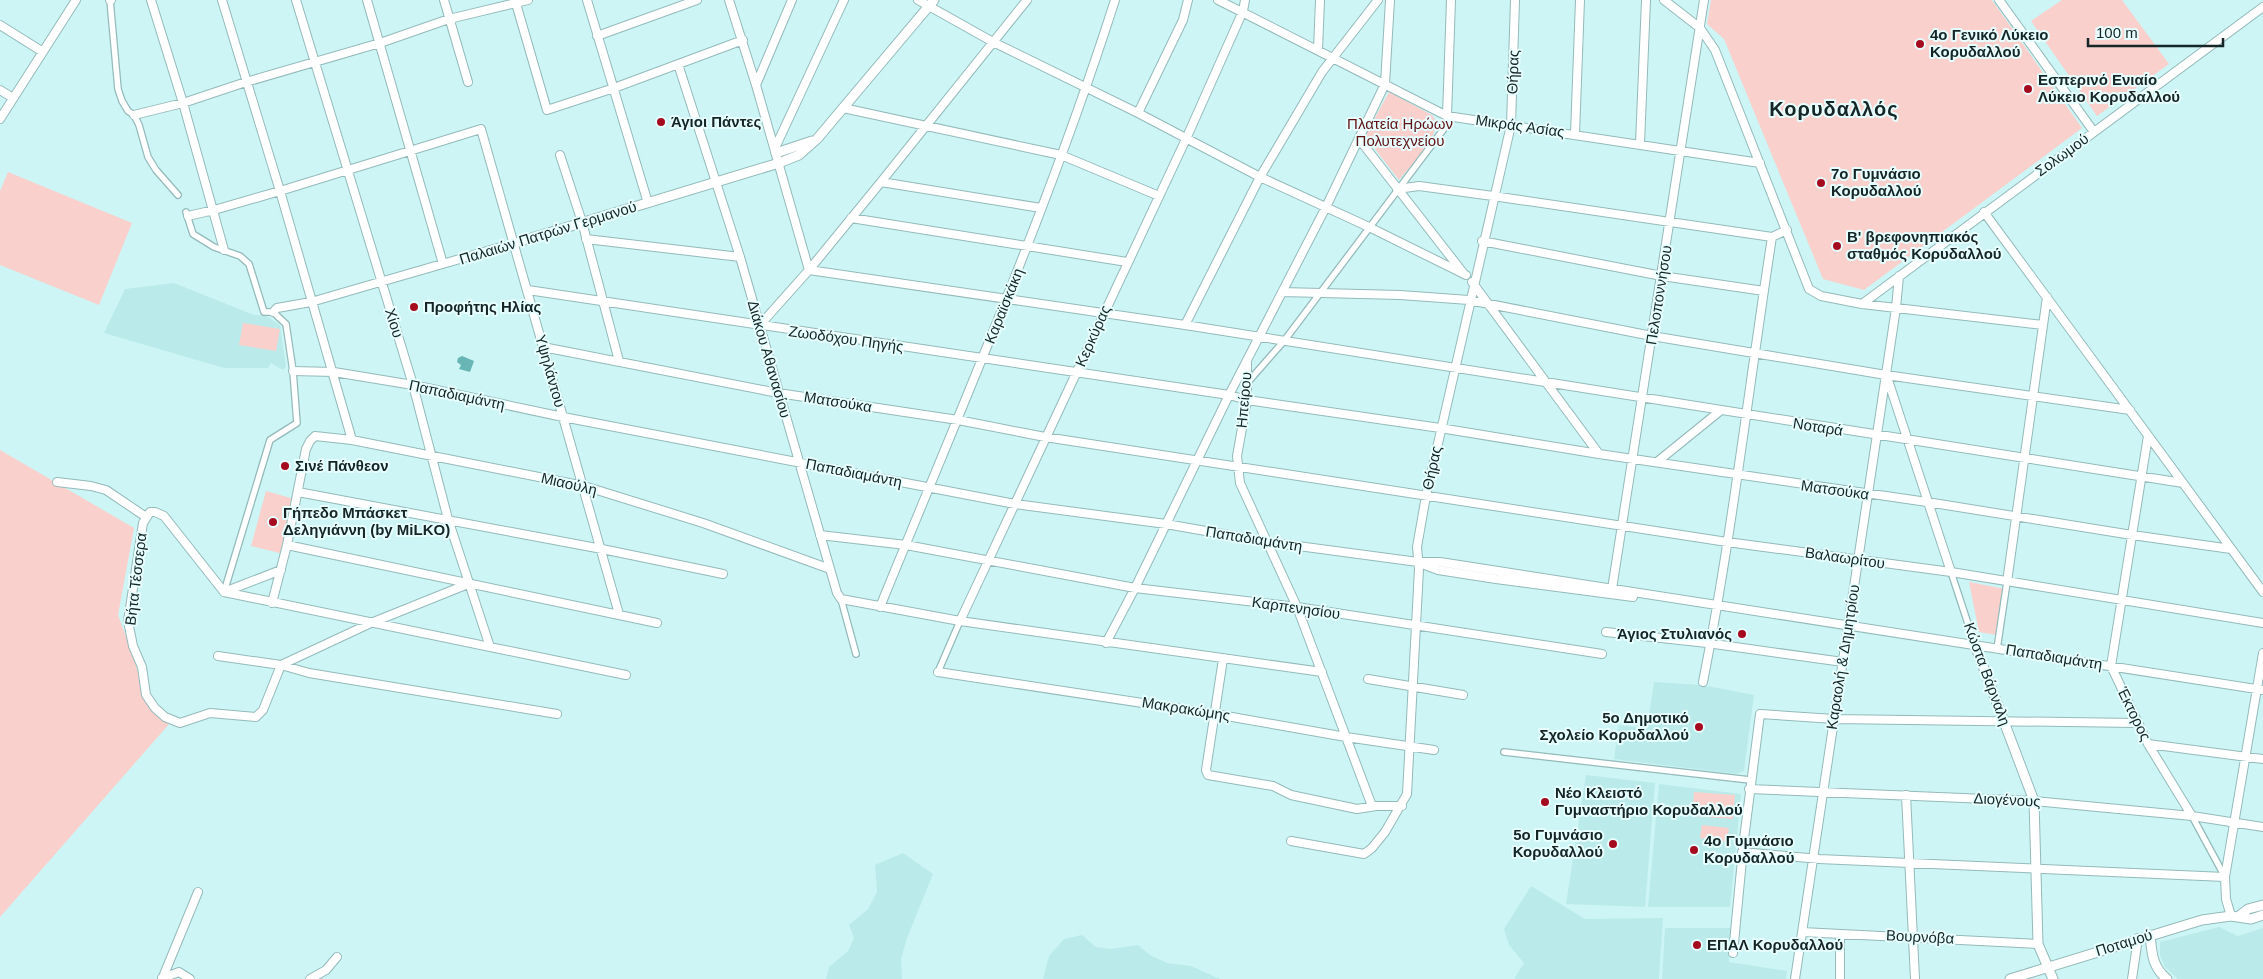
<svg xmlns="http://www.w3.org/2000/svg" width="2263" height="979" font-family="Helvetica,sans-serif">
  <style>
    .built { fill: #baebea }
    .green { fill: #f9d0cc }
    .water { fill: #67b6b5 }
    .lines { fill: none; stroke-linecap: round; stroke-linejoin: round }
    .pedestrian-casing { stroke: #94baba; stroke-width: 8 }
    .minor-casing { stroke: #94baba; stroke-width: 10 }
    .tertiary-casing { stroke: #94baba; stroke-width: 11 }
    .pedestrian { stroke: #fff; stroke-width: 5.5 }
    .minor { stroke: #fff; stroke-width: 8 }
    .tertiary { stroke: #fff; stroke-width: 9 }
    .poi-dot { fill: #a50b1e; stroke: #e7fffe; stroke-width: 2 }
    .labels { text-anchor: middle; stroke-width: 4; stroke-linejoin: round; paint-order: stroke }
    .poi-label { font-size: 15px; font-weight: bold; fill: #162525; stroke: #e7fffe; text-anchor: start }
    .street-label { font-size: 15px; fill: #162525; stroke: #e7fffe }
    .park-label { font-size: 15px; fill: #5f1315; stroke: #e7fffe }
    .district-label { font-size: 20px; font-weight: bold; letter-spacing: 1px; fill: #162525; stroke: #e7fffe }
  </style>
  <rect width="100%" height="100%" fill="#cdf5f5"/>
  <path class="built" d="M174,283L254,315H265L280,325L286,366L283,370L271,363L268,368H224L104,333L125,289Z
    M1654,682L1702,685L1754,695L1744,771L1736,774L1614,759L1619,725L1647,729Z
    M1586,775L1655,783L1645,907L1566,904Z
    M1659,784L1741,794L1730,907H1648Z
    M903,853L933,874L907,938L901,959L902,979H826L829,967L848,951L854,938L849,925L868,909L877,892L875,865Z
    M1531,886L1585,919L1663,918L1659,979H1514L1524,963L1509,945L1504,929Z
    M2219,927L2238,936L2263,928V979H2178L2165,967L2160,955V942Z
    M1665,928H1731L1729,962L1787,971L1786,979H1662Z
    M1082,935L1096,947L1111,949L1138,945L1150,955L1167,963L1191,966L1220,979H1043L1049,956L1064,939Z"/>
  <path class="green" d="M1711,0H1992L2082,128L1864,290L1823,279L1724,39L1707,24Z
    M2062,0H2122L2169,64L2097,116L2031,21Z
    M1389,92L1432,115C1447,132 1410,166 1399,180L1365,136Z
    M8,172L132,223L99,305L0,265V191Z
    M243,323L280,329L276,351L239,345Z
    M0,450L134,528L118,615L135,661L143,695L153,711L170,723L0,917Z
    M266,491L294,499L280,553L251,546Z
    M1969,582L2005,589L1997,635L1979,632Z
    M1694,792L1735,795L1733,819L1692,816Z
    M1702,825L1729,828L1727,842L1700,838Z"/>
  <path class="water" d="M462,356L474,361L470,372L459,369L461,365L457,362L458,358Z"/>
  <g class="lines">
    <defs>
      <path id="pedestrian" d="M110,0L118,89L122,101L128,111L134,115L139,125L148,157L156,170L178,195
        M186,212L193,234L214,247L240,256L249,264L264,312H273L286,324L293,371L297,423L270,440L224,592
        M1248,382L1284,341L1446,126L1447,116
        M1951,572L1975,645
        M841,599L856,654
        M1997,649L2007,582
        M938,672L960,621
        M1504,752L1750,780
        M2192,816L2225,877"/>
      <path id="minor" d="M110,0H111
        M151,0L183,103L224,250
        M222,0L280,191L352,440
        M296,0L413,385L448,519L490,647
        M367,0L443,264
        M444,0L468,82
        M515,0L547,110L614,88L743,40
        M587,0L648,203
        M729,0L756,85L809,270
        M918,0L993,42L1138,113L1260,177L1369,227L1466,275
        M1218,0L1447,116L1760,163
        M1664,0L1700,28L1715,50L1809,289L1821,296L1862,304L2043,325
        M1999,0L2094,132
        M0,25L43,52
        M597,36L697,0
        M1318,50L1320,0
        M678,64L740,257L837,593L841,599L960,621L1322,672
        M756,85L792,0
        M0,90L13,98
        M843,108L1061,155L1159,196
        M1138,113L1183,20L1188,0
        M134,115L183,103L246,82L380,43L449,19L528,0
        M1447,116L1451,0
        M0,119L76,0
        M1575,134L1580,0
        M1359,139L1464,274
        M1640,143L1646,0
        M775,148L844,0
        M560,155L582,222L619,361
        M881,182L1041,208
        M1397,189L1419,186L1493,196L1772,237
        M1984,212L2263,592
        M188,216L214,210L280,191L481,129L619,614
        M851,218L1127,262
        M586,239L740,257
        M1482,241L1662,276L1764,291
        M809,270L1185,325L2183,483
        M1472,282L1599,454
        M528,290L1229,395L1247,400L1440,428L1599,454L1927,502L2132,535L2231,549
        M1282,292L1400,295L1469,300L1652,336L1886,375L2130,410
        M1862,304L2263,7
        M273,312L277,308L311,302L515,243
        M1185,325L1260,177L1322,72L1378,0
        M759,326L809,270L881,182L1027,0
        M543,347L778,393L958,420L1045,437L1727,542L1951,572L2263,623
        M1247,363V400L1237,456L1240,483L1297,607L1372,806
        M293,371L334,372L413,385L563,417L1015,504L1166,524L1268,542L1418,562H1440L2263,690
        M1887,377L1951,572
        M2148,436L2111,666L2148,744L2192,816
        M1657,462L1720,411
        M57,482L91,486L106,490L146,517
        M298,492L602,549L723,574
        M820,535L906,545L1135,588L1297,607L1602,654
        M287,545L657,623
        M1425,565L1438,570L1496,579L1633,597
        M2007,582L2047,297
        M1612,589L1704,0
        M224,592L164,516L155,512H150L143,523L128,621L133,646L142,667L146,695L155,708L165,717L180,723L210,713L256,717L263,710L281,665L371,623L468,584
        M224,592L626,675
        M224,592L281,570
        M272,603L287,545L306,449L310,441L315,436L352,440L584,486L703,523L830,569
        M880,607C962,406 1049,207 1115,0
        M960,621L1186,139L1243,11L1245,0
        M1606,632L1707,643L1843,662
        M1106,643L1135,588L1229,395L1326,207L1385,84L1390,0
        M218,656L281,665L309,673L557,714
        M1223,659L1206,770L1208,775L1273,786L1291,795L1357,809L1376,806H1402
        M938,672L1215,714L1346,737L1434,750
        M1368,679L1463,695
        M1703,682C1732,535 1749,385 1772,237L1787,230
        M2148,744L2263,759
        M1749,789L2034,801L2192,816L2263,827
        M1906,795L1915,979
        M1291,841L1364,854L1372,848L1385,832L1407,794L1419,569L1417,547L1426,496L1511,125L1515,0
        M1742,852L1819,859L2225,877
        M2231,916L2226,899L2225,877L2263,653
        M1802,932L2038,944
        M1840,934V979
        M1733,953L1744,839L1760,714L1834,719L2137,723
        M163,977L198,892
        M162,978L179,972L190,979
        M310,979L326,970L337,957
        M1795,979L1896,308L1899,276
        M2132,979L2138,938"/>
      <path id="tertiary" d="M776,153L812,141
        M515,243L779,163L799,155L817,139L934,0
        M1975,645L2034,801L2038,944L2053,979
        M2239,916L2248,909L2263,905
        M2150,935C2152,953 2152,967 2167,979
        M2010,979L2202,920L2231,916L2251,919L2263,915"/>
    </defs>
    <use href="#pedestrian" class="pedestrian-casing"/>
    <use href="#minor" class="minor-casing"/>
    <use href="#tertiary" class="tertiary-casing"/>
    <use href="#pedestrian" class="pedestrian"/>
    <use href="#minor" class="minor"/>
    <use href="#tertiary" class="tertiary"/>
  </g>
  <g class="poi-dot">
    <circle cx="1920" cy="44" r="5"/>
    <circle cx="2028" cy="89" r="5"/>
    <circle cx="661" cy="122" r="5"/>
    <circle cx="1821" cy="183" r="5"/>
    <circle cx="1837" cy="246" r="5"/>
    <circle cx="414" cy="307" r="5"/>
    <circle cx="285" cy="466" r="5"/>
    <circle cx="273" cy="522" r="5"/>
    <circle cx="1742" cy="634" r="5"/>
    <circle cx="1699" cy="727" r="5"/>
    <circle cx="1545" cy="802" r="5"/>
    <circle cx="1613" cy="844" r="5"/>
    <circle cx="1694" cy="850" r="5"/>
    <circle cx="1697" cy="945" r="5"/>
  </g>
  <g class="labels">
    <g class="poi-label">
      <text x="1930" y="40">4ο Γενικό Λύκειο<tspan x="1930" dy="17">Κορυδαλλού</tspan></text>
      <text x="2038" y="85">Εσπερινό Ενιαίο<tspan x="2038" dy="17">Λύκειο Κορυδαλλού</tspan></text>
      <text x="671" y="127">Άγιοι Πάντες</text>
      <text x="1831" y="179">7ο Γυμνάσιο<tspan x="1831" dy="17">Κορυδαλλού</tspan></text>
      <text x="1847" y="242">Β' βρεφονηπιακός<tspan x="1847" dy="17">σταθμός Κορυδαλλού</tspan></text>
      <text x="424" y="312">Προφήτης Ηλίας</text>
      <text x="295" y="471">Σινέ Πάνθεον</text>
      <text x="283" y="518">Γήπεδο Μπάσκετ<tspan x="283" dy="17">Δεληγιάννη (by MiLKO)</tspan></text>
      <text x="1732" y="639" text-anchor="end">Άγιος Στυλιανός</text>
      <text x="1689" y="723" text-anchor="end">5ο Δημοτικό<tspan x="1689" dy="17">Σχολείο Κορυδαλλού</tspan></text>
      <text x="1555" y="798">Νέο Κλειστό<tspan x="1555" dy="17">Γυμναστήριο Κορυδαλλού</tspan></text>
      <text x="1603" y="840" text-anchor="end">5ο Γυμνάσιο<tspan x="1603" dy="17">Κορυδαλλού</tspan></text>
      <text x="1704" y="846">4ο Γυμνάσιο<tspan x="1704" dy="17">Κορυδαλλού</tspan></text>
      <text x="1707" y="950">ΕΠΑΛ Κορυδαλλού</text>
    </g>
    <g class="street-label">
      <text transform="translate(1513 72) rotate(-88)" y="5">Θήρας</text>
      <text transform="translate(1520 126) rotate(8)" y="5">Μικράς Ασίας</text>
      <text transform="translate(2062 155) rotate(-36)" y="5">Σολωμού</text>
      <text transform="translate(548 233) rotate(-17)" y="5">Παλαιών Πατρών Γερμανού</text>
      <text transform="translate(1659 295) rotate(-81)" y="5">Πελοποννήσου</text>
      <text transform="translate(1004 306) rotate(-68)" y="5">Καραϊσκάκη</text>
      <text transform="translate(394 323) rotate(72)" y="5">Χίου</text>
      <text transform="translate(1093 336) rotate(-66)" y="5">Κερκύρας</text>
      <text transform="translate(846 339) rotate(8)" y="5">Ζωοδόχου Πηγής</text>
      <text transform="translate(769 359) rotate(74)" y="5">Διάκου Αθανασίου</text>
      <text transform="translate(550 371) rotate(74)" y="5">Υψηλάντου</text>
      <text transform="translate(457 395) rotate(12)" y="5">Παπαδιαμάντη</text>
      <text transform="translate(1244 400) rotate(-85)" y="5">Ηπείρου</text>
      <text transform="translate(838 402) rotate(9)" y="5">Ματσούκα</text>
      <text transform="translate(1818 427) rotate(9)" y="5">Νοταρά</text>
      <text transform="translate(1432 468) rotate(-78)" y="5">Θήρας</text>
      <text transform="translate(854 473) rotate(11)" y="5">Παπαδιαμάντη</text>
      <text transform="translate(569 484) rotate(13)" y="5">Μιαούλη</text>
      <text transform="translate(1835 490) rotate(8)" y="5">Ματσούκα</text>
      <text transform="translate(1254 539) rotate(9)" y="5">Παπαδιαμάντη</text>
      <text transform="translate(1845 558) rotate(8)" y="5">Βαλαωρίτου</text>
      <text transform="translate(136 579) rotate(-83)" y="5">Βήτα Τέσσερα</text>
      <text transform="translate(1296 608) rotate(8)" y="5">Καρπενησίου</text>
      <text transform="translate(1843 657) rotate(-81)" y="5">Καραολή &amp; Δημητρίου</text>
      <text transform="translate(2054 657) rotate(9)" y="5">Παπαδιαμάντη</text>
      <text transform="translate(1987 674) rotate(70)" y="5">Κώστα Βάρναλη</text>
      <text transform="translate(1186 709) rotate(9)" y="5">Μακρακώμης</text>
      <text transform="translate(2134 714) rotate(64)" y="5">Έκτορος</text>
      <text transform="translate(2007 800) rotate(3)" y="5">Διογένους</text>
      <text transform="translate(1920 937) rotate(3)" y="5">Βουρνόβα</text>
      <text transform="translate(2124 943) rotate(-17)" y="5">Ποταμού</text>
    </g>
    <g class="park-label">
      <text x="1400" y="129">Πλατεία Ηρώων<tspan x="1400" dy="17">Πολυτεχνείου</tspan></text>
    </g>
    <g class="district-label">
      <text x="1834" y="116">Κορυδαλλός</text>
    </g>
  </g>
  <path d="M2088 38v8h135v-8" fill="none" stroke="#162525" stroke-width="2.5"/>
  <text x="2096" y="38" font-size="15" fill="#162525" stroke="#e7fffe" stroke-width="4" paint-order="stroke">100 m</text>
</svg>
